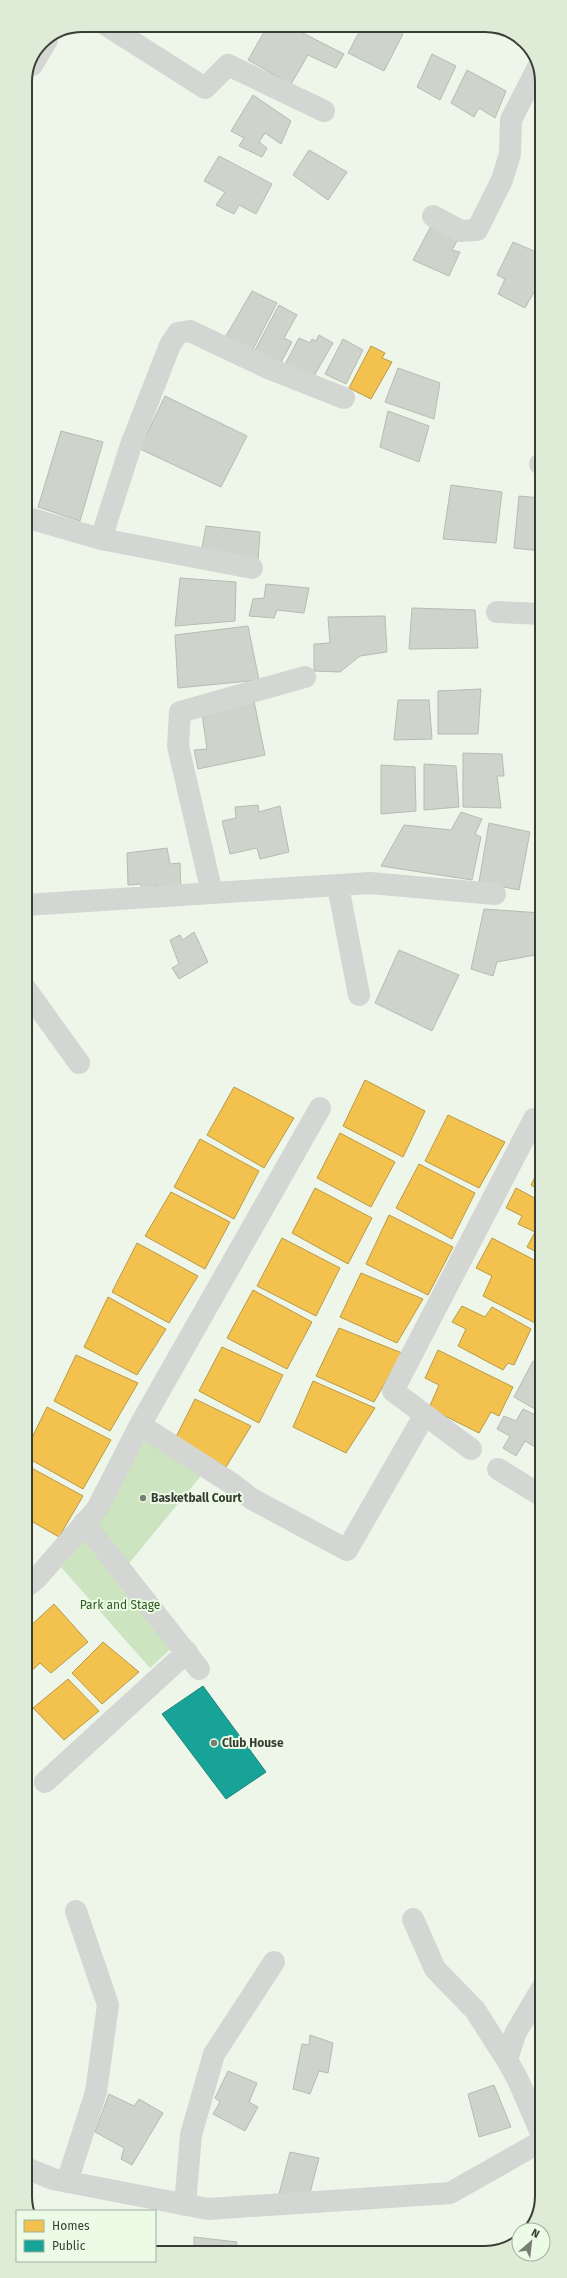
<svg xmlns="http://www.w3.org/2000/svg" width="567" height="2278" font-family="'Fira Sans',sans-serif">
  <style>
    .green { fill: #cce4c0 }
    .homes { fill: #f2c14e; stroke: #ba9a46 }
    .public { fill: #17a398; stroke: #21857a }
    .building { fill: #ced4cb; stroke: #b5bcb2 }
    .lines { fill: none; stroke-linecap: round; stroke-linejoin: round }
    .minor { stroke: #d3d6d2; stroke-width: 22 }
    .poi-dot { fill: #787e74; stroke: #ecfbe5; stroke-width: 1.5 }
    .labels { text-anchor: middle; stroke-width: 4; stroke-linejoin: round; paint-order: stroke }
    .poi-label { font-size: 12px; font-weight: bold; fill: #383e35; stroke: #ecfbe5; text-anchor: start }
    .park-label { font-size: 12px; fill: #32561d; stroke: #ecfbe5 }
    .rim { fill: none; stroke: #383e35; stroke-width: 2 }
  </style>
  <rect width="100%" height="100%" fill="#eef6ea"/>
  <path class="green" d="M140,1425L204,1472L126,1567L91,1525Z
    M84,1539L176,1644L150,1668L60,1566Z"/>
  <path class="homes" d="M371,346L385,353L382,358L392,362L371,399L349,388Z
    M365,1080L425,1111L403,1157L343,1126Z
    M234,1087L294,1118L264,1168L207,1135Z
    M448,1115L505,1142L479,1188L425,1161Z
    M340,1133L395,1162L371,1207L317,1178Z
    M200,1139L259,1171L234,1219L174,1187Z
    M541,1150V1162L537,1159Z
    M419,1164L475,1193L452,1239L396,1208Z
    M541,1165V1191L531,1185Z
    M315,1188L372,1218L348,1264L292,1233Z
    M516,1188L542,1202V1255L527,1247L535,1232L518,1224L522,1216L506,1208Z
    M171,1192L230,1222L205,1269L145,1236Z
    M389,1215L453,1247L428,1295L366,1264Z
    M282,1238L340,1268L316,1316L257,1286Z
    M492,1238L542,1264V1310L535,1323L483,1296L492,1276L476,1268Z
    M137,1243L198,1276L169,1323L112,1292Z
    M361,1273L423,1299L397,1343L340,1317Z
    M253,1290L312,1322L287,1369L227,1338Z
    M108,1297L166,1329L137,1375L84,1347Z
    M462,1306L485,1317L492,1307L531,1329L514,1365L508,1363L503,1370L458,1346L466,1329L452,1322Z
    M339,1328L402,1353L374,1402L316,1376Z
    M222,1347L283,1375L259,1423L199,1391Z
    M438,1350L513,1387L499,1416L491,1412L479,1433L429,1408L439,1385L425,1378Z
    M76,1355L138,1383L110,1431L54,1401Z
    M313,1381L375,1408L346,1453L293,1427Z
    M195,1399L251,1426L226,1467L175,1439Z
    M47,1407L111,1440L83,1489L26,1457V1450Z
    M26,1465L83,1496L59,1537L26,1518Z
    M54,1604L88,1642L51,1673L40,1663L26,1676V1630Z
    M103,1642L139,1672L102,1704L72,1673Z
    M68,1679L99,1711L64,1740L33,1708Z"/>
  <path class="public" d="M203,1686L266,1772L226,1799L162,1714Z"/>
  <path class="building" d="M268,25H287L344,54L336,68L308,55L291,84L248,60Z
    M363,25H389L403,34L384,71L348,53Z
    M432,54L456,66L440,100L417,87Z
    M467,70L506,91L495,118L479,108L474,117L451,103Z
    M253,95L291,121L281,144L265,133L259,142L267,148L262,157L239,146L244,138L231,131Z
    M309,150L347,172L328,200L293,175Z
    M219,156L272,184L256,214L239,205L234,214L216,205L225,192L204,181Z
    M431,226L458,239L452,250L460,252L449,276L413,260Z
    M513,242L541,254V280L525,308L498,294L505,279L497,275Z
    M252,291L277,303L252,351L226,336Z
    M279,305L297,315L284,338L292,342L279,366L254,352Z
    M319,335L333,343L310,383L283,368L299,338L310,343L312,339L316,341Z
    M343,339L363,350L346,384L325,374Z
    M398,368L440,383L434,419L385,402Z
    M165,396L247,436L221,487L140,449Z
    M388,411L429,426L419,462L380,447Z
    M61,431L103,442L80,521L38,507Z
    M451,485L502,492L496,543L443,539Z
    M519,496L541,498V551L514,548Z
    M206,526L260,532L258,561L201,553Z
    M180,578L236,582L235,621L175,626Z
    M266,584L309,588L304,613L277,610L274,618L249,616L253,599L264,598Z
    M412,608L475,610L478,648L409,649Z
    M385,616L387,652L360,656L340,672L314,671V644L330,643L328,617Z
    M248,626L259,680L178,688L175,635Z
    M481,689L478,734H438V691Z
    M398,700H429L432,739L394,740Z
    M254,701L265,755L198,769L194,750L207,749L202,714Z
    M463,753L502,754L504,776H497L501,808L463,807Z
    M424,764L456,766L459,807L424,810Z
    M381,765L415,767L416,811L381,814Z
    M258,805L259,812L280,806L289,852L260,859L257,848L230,854L222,821L236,818L235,807Z
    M461,812L482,819L475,834L481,837L472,880L381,866L404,825L451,830Z
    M489,823L530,832L519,890L479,882Z
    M167,848L170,864L180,863L181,890L158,892V885L142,888L141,884L128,885L127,853Z
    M484,909L541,913V954L497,962L493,976L471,969Z
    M194,932L208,962L179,979L172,968L179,964L170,940L180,935L183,940Z
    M399,950L459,975L432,1031L375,1003Z
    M533,1361L542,1366V1413L514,1397Z
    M523,1409L542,1418V1447L540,1450L525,1441L516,1456L503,1448L510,1436L497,1429L504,1416L516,1421Z
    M310,2035L333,2043L328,2073L319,2071L310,2094L293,2089L302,2044L309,2045Z
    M228,2071L257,2083L249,2102L258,2107L245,2131L213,2114L220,2102L215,2098Z
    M494,2085L511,2127L479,2137L468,2094Z
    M109,2094L134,2106L139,2099L163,2113L132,2165L121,2159L124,2148L95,2132Z
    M290,2152L319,2158L309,2197L279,2194Z
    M194,2237L237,2242L235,2253H194Z"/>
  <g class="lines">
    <path class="minor" d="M106,25L205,88L228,65L324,111
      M32,65L47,40
      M433,216L461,231L477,230L502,180L510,154L511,120L538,67
      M540,464H541
      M25,517L101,539L252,568
      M101,539L131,445L170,345L178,333L190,331L268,368L344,398
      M497,612L541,614
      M338,886L359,995
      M212,893L178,746L180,712L305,677
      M25,905L370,883L495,894
      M25,988L79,1063
      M140,1425L320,1108
      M471,1449L393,1391L534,1119
      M498,1469L542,1496
      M84,1523L199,1669
      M26,1587L37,1578L97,1509L140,1425L231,1483L252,1499L347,1550L424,1416
      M45,1782L187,1652
      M413,1919L435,1969L475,2010L507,2060
      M542,1988L515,2034L507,2060L518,2080L542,2135
      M26,2168L53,2179L208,2209L450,2193L542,2141
      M67,2182L96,2092L108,2005L76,1911
      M185,2205L191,2135L214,2054L274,1962"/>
  </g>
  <g class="poi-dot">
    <circle cx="143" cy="1498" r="4"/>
    <circle cx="214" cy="1743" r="4"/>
  </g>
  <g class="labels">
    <g class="poi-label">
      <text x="151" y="1502">Basketball Court</text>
      <text x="222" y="1747">Club House</text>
    </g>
    <g class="park-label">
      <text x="120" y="1609">Park and Stage</text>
    </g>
  </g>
  <path d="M0 0H567V2278H0ZM82 32H485A50 50 0 0 1 535 82V2196A50 50 0 0 1 485 2246H82A50 50 0 0 1 32 2196V82A50 50 0 0 1 82 32Z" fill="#deecd7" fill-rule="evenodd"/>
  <path class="rim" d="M82 32H485A50 50 0 0 1 535 82V2196A50 50 0 0 1 485 2246H82A50 50 0 0 1 32 2196V82A50 50 0 0 1 82 32Z"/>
  <rect x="16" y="2210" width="140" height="52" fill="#ecfbe5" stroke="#a4af9f"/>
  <rect x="24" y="2220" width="20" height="12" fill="#f2c14e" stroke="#a4af9f"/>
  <text x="52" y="2230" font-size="12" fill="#383e35">Homes</text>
  <rect x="24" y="2240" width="20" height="12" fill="#17a398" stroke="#a4af9f"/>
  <text x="52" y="2250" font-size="12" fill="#383e35">Public</text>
  <g transform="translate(531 2242) rotate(28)"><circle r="19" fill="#ecfbe5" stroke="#a4af9f"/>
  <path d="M0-3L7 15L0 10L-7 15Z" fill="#787e74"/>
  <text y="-6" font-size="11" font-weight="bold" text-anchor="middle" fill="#383e35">N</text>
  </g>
</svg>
